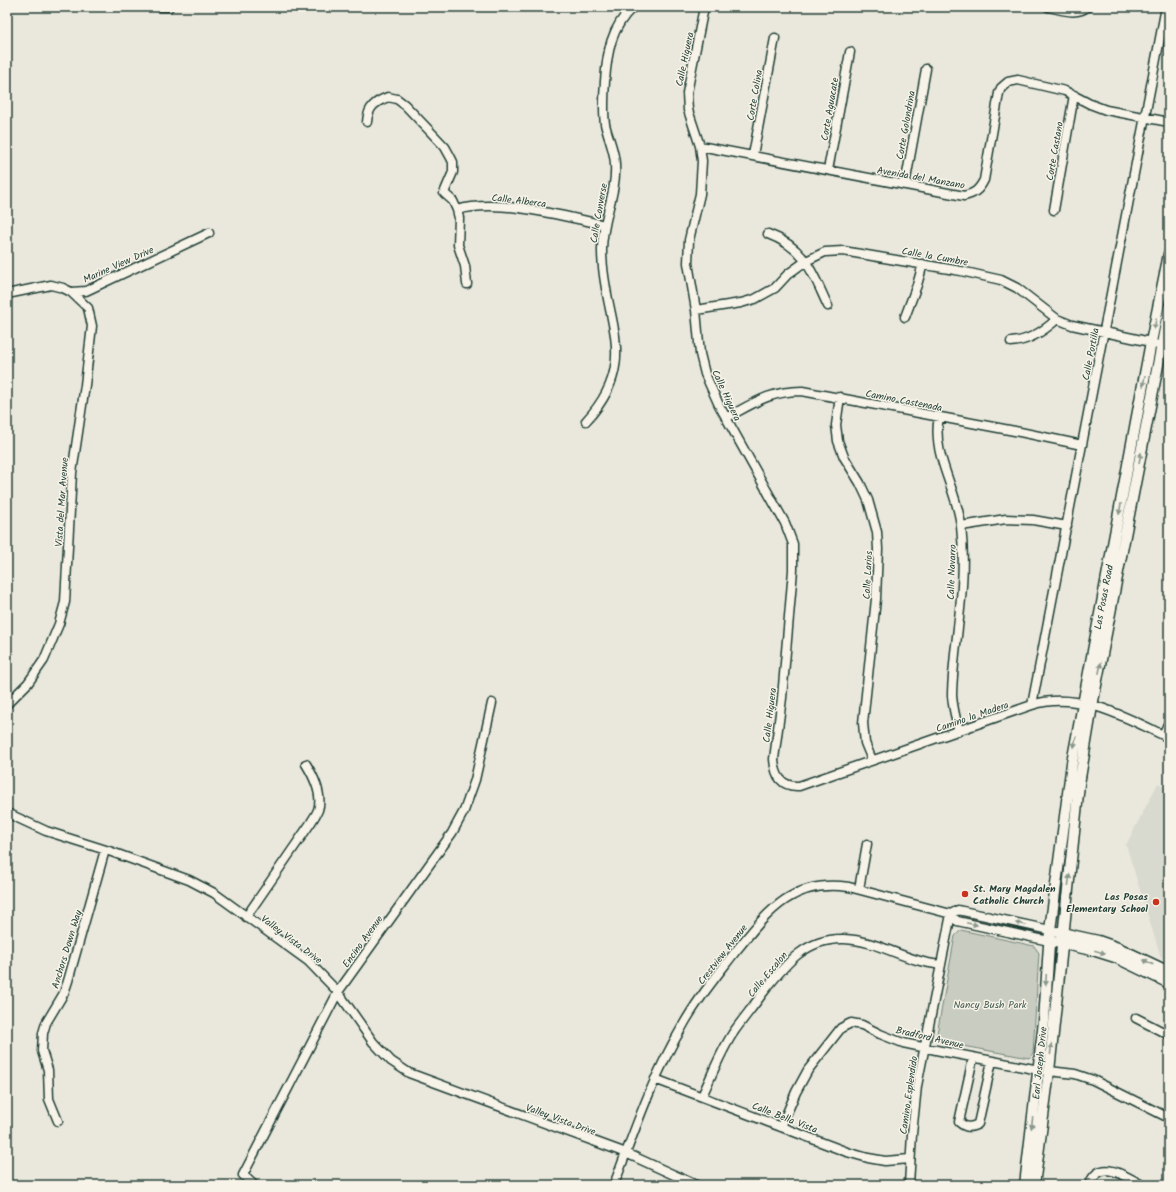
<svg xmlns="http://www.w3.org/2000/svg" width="1176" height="1192" font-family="Kalam,sans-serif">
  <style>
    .built { fill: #d9dacf }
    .green { fill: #c8ccc1; stroke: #74847a }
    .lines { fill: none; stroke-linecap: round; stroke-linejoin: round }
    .minor-casing { stroke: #1f3d34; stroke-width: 11 }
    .major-casing { stroke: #1f3d34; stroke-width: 13 }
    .minor { stroke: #f7f3e8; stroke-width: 8 }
    .major { stroke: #f7f3e8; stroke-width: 10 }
    .oneway { fill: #8b988e }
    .poi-dot { fill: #c8321e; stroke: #f7f3e8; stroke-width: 1.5 }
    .labels { text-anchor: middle; stroke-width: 3; stroke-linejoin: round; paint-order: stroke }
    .street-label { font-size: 10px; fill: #1f3d34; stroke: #f7f3e8 }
    .poi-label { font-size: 10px; font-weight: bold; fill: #1f3d34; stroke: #f7f3e8; text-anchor: start }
    .park-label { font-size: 10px; fill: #415a50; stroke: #f7f3e8 }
  </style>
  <rect width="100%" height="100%" fill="#eae8dd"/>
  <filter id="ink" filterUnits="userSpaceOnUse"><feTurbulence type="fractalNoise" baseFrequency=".025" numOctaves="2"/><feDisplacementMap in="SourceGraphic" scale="8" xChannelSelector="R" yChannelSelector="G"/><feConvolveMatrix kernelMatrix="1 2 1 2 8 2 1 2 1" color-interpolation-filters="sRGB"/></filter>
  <g filter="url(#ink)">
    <path class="built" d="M1158,783L1169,789V962L1161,958L1126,845Z"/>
    <path class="green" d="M961,930L1034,946L1039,953L1033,1053L1029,1058L940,1042L936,1039L955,936Z"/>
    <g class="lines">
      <defs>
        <path id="minor" d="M160,7H169
          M704,7L687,93L688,110L700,146L702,161L700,194L689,240L688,263L696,310L700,354L705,374L719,405L785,523L793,544V570L782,698L774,759C775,775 781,787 799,786L1032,705C1078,690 1128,718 1169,738
          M1048,7C1060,9 1076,16 1087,7
          M367,122C368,107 375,102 388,97L397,99L405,105L445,147L450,156L453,162V172L444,193L453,201L457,210L459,218L458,245L465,266L467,284
          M700,146L964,196C974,194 979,190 984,180L999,93L1001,88L1008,82L1018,80L1065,91L1090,104L1106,110L1169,122
          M753,155L775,38
          M828,170L850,52
          M905,185L926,69
          M457,210C499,198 562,216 605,225
          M1054,210L1074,95
          M768,234C806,248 812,272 828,306
          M7,294L51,285L63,288L71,292L86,291L209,233
          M696,310L741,303L755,299L775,288L788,274L806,261L825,252L843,251L961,271L1001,280L1017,288L1057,319L1072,325L1146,341L1169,349
          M905,317L917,285L923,264
          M1011,342C1029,341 1044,331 1057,319
          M840,397L836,425L838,441L844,457L860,483L868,500L877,532L878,549L876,599L863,723L865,743L872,760
          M939,417C931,455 957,488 961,526C966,568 960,611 955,653C954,667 952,681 952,696C953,708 956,720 959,731
          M726,418C754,403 770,391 802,391L1020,432L1082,445
          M586,421C642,360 603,320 602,252C601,222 617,194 615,165C615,151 608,138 605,124C603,110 604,96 605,81C607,53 611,27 633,7
          M961,526L1006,519L1033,520L1067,526
          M7,704L28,683L44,660L59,624L65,602L72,473L85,385L92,326L88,308L71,292
          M1032,705L1166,7
          M1163,735L1169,722
          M7,813L46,831L109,851L189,880L214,893L308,961L338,992L373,1042L391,1061L409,1073L626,1153L696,1185
          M859,889L867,844
          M951,914L958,910L1050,930
          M246,917L310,824C313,819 316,815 318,810C323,795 314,777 306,764
          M1136,1018L1169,1035
          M974,1058L972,1063L959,1122C966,1128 970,1128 978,1124L992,1061
          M1049,1071L1075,1074L1093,1080L1169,1118
          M655,1079L847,1152L868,1158L885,1161L910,1159
          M702,1096C712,1075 720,1053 733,1033C742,1020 753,1007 762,994C784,966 804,938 844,939C872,940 894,954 920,961C927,963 934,964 941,965
          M58,1121L49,1099L48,1070L42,1051L43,1033L46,1023L64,993L68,981L105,850
          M781,1127L796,1092L808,1070L841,1028L851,1023L862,1025L880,1034L903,1043L941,1051L1039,1070
          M254,1185L243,1175L338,992L452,833L464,811L475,780L492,703
          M614,1185C634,1132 652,1078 681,1029C696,1001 716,977 735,952C767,913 792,878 849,887L951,914L957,921L1049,941
          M909,1185L912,1134L917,1086L951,914
          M1089,1185C1100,1157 1125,1176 1142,1185"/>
        <path id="major" d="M1057,932L1098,941L1118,948L1169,972
          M1056,942L1096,951L1115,957L1169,983
          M1025,1185L1044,1021L1050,930L1072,763L1151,342L1169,254
          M1034,1185L1049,1071L1079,784L1092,706L1169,308"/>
      </defs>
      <use href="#minor" class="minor-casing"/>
      <use href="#major" class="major-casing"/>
      <use href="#minor" class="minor"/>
      <use href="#major" class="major"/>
    </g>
    <defs><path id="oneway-solid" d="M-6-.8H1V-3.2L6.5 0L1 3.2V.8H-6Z"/></defs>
    <g class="oneway">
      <use href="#oneway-solid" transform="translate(1155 324) rotate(102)"/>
      <use href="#oneway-solid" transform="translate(1144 381) rotate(100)"/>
      <use href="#oneway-solid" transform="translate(1140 458) rotate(-79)"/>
      <use href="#oneway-solid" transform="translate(1120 509) rotate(101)"/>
      <use href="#oneway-solid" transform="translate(1100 668) rotate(-79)"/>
      <use href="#oneway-solid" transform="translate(1075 742) rotate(100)"/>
      <use href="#oneway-solid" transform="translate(1069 880) rotate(-84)"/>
      <use href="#oneway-solid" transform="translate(972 924) rotate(12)"/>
      <use href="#oneway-solid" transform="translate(1021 924) rotate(-168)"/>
      <use href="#oneway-solid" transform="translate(1100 952) rotate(16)"/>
      <use href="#oneway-solid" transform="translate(1148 962) rotate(-153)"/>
      <use href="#oneway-solid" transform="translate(1046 980) rotate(93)"/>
      <use href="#oneway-solid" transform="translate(1051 1049) rotate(-84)"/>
      <use href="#oneway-solid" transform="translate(1032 1123) rotate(97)"/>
    </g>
  </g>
  <g class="poi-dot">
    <circle cx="965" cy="894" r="4"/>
    <circle cx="1156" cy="902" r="4"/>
  </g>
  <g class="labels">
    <g class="street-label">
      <text transform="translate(684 59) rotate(-78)" y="4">Calle Higuera</text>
      <text transform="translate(754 95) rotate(-80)" y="4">Corte Colina</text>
      <text transform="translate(829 109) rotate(-80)" y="4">Corte Aguacate</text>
      <text transform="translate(905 125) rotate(-80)" y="4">Corte Golondrina</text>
      <text transform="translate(1054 151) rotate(-80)" y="4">Corte Castano</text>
      <text transform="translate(921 177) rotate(10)" y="4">Avenida del Manzano</text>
      <text transform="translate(519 200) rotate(7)" y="4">Calle Alberca</text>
      <text transform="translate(598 213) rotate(-80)" y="4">Calle Converse</text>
      <text transform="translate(935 256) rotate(10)" y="4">Calle la Cumbre</text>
      <text transform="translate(118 264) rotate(-24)" y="4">Marine View Drive</text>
      <text transform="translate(1090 354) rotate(-79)" y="4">Calle Portilla</text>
      <text transform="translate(727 395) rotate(65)" y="4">Calle Higuera</text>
      <text transform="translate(904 400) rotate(11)" y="4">Camino Castenada</text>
      <text transform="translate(61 502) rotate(-86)" y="4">Vista del Mar Avenue</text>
      <text transform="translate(951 572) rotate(-88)" y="4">Calle Navarro</text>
      <text transform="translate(867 575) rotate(-87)" y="4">Calle Larios</text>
      <text transform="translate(1103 597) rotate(-79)" y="4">Las Posas Road</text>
      <text transform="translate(769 715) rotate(-83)" y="4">Calle Higuera</text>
      <text transform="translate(972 716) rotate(-19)" y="4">Camino la Madera</text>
      <text transform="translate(292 939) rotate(37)" y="4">Valley Vista Drive</text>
      <text transform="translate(362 941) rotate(-54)" y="4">Encino Avenue</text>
      <text transform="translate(66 949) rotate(-73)" y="4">Anchors Down Way</text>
      <text transform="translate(722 954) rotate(-52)" y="4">Crestview Avenue</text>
      <text transform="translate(767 974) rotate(-50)" y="4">Calle Escalon</text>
      <text transform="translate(930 1037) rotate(13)" y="4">Bradford Avenue</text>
      <text transform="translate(1039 1063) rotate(-84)" y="4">Earl Joseph Drive</text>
      <text transform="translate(908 1095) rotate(-82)" y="4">Camino Esplendido</text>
      <text transform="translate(785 1117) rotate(21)" y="4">Calle Bella Vista</text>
      <text transform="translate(561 1119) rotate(20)" y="4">Valley Vista Drive</text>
    </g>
    <g class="poi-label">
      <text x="973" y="892">St. Mary Magdalen<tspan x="973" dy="12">Catholic Church</tspan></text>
      <text x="1148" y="900" text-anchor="end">Las Posas<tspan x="1148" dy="12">Elementary School</tspan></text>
    </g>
    <g class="park-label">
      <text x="990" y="1008">Nancy Bush Park</text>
    </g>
  </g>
  <rect width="1176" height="1192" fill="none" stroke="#f7f3e8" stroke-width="24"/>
  <rect x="12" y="12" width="1152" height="1168" fill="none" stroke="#1f3d34" stroke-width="1.5" filter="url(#ink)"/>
</svg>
